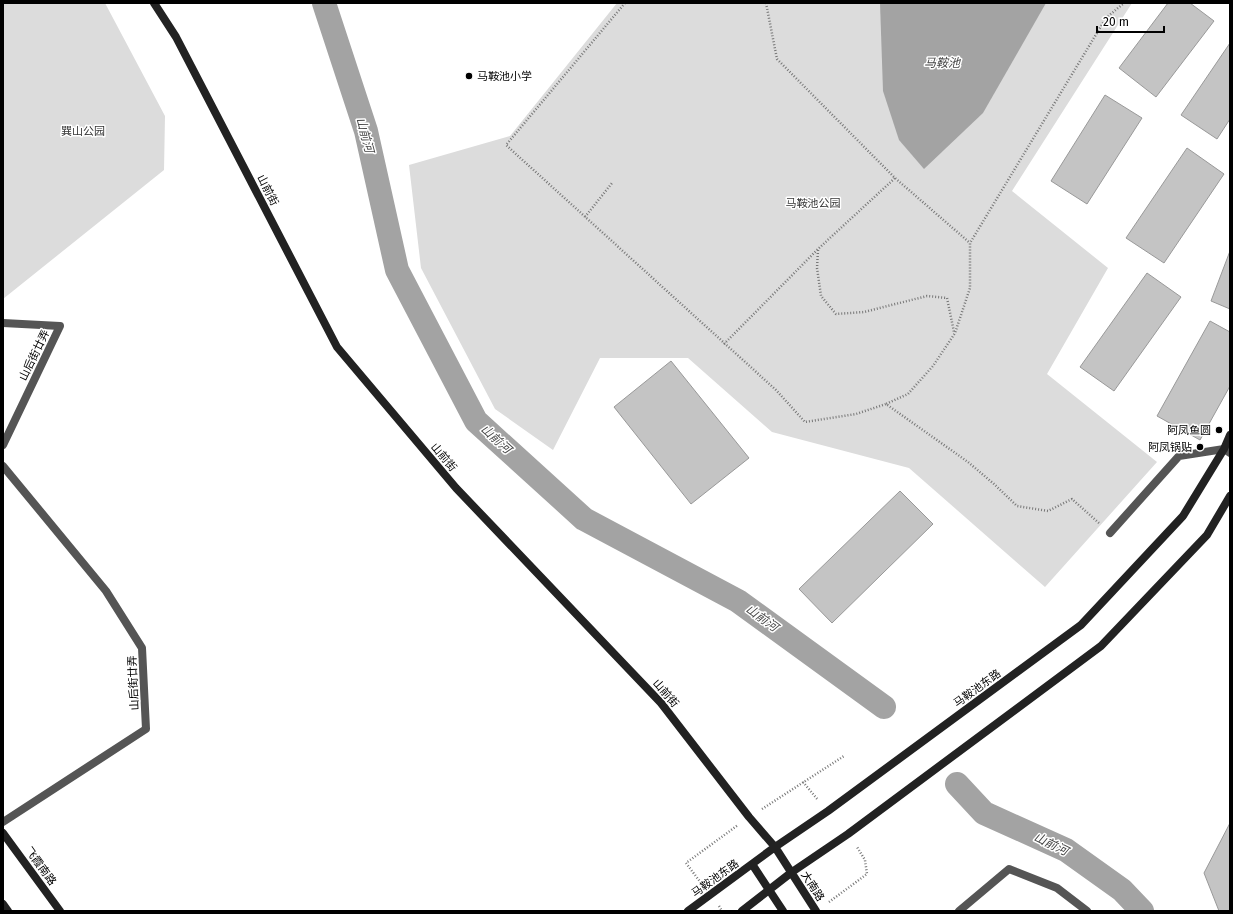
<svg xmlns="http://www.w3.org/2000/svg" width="1233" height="914" viewBox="0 0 1233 914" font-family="'Fira Sans','Noto Sans SC',sans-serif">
<rect width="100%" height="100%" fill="#fff"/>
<!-- green -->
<path fill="#dcdcdc" d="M3,3h102l60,113 -1,54 -161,129z
M617,3h515l-120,188 96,77 -61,106 110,88 -112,125 -136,-119 -137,-36 -84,-74h-88l-47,92 -58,-41 -74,-141 -12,-103 101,-29z"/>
<!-- water -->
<path fill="#a3a3a3" d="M880,3h166l-63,110 -59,56 -25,-29 -16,-49z"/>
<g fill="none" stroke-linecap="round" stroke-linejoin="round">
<!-- canal -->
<path stroke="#a3a3a3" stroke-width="24" d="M324,3l42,128 31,139 79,151 108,98 154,82 146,106
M957,784l27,29 82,37 56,40 20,21"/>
</g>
<!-- building -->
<path fill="#c4c4c4" stroke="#999" d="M1168,3h22l24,18 -58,76 -37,-29z
M1230,43v76l-13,20 -36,-24z
M1105,95l37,23 -55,86 -36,-23z
M1187,148l37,26 -60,89 -38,-25z
M1230,251v58l-19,-8z
M1147,273l34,24 -67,94 -34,-24z
M1210,321l20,11v54l-30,54 -43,-24z
M671,361l78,97 -58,46 -77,-97z
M900,491l33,33 -101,99 -33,-34z
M1230,823v88h-11l-15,-38z"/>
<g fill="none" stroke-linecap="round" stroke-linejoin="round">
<!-- path -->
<path stroke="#777" stroke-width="2.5" stroke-dasharray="1 2" stroke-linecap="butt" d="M625,3l-119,142 270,245 29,32 51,-8 30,-10
M766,3l11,56 118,119 75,65
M585,217l27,-34
M818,250l-1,18 4,28 15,18 28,-2 63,-16 20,2 7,34
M724,344l94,-95 77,-71
M1099,523l-27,-24 -24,12 -31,-5 -23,-22 -26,-22 -82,-58 22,-10 25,-28 22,-33 15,-45v-45l136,-225 18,-15
M803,782l15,18
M762,809l82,-53
M701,883l-15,-20 52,-38
M829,902l38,-28 -2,-14 -8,-13
M719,906l3,5"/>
<!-- lane -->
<path stroke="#555" stroke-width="8" d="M959,911l50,-42 48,19 30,23"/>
<!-- street -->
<path stroke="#555" stroke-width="8" d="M3,323l57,3 -57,119
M3,466l103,125 36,57 4,81 -143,93
M1110,533l69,-77 45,-7 6,4"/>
<!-- secondary -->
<path stroke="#222" stroke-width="8" d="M154,3l22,34 161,310 119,141 205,215 88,114 26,30 41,64
M3,833l57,78
M752,864l31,47
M3,904l5,7
M688,911l87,-64 53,-36 253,-186 102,-109 41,-67 6,-14
M742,911l50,-39 56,-38 253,-188 106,-111 23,-39"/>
</g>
<!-- markers -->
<g fill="#000" stroke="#fff" stroke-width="1.5">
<circle cx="469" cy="76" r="4"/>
<circle cx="1219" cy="430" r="4"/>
<circle cx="1200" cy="447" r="4"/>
</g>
<g text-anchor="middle" stroke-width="3" stroke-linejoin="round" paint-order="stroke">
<!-- poi labels -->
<g font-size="11" fill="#000" stroke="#fff" text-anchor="end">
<text x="477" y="80" text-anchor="start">马鞍池小学</text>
<text x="1211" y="434">阿凤鱼圆</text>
<text x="1192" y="451">阿凤锅贴</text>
</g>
<!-- park labels -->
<g font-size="11" fill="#333" stroke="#fff">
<text x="83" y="135">巽山公园</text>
<text x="813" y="207">马鞍池公园</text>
</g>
<!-- street labels -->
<g font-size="11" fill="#000" stroke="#fff">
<text transform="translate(268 190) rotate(63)" y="4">山前街</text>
<text transform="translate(34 355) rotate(-64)" y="4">山后街廿弄</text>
<text transform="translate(444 457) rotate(50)" y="4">山前街</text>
<text transform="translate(133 683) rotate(-93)" y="4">山后街廿弄</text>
<text transform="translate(977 688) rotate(-36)" y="4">马鞍池东路</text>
<text transform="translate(666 693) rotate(49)" y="4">山前街</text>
<text transform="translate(41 866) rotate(54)" y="4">飞霞南路</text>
<text transform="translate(715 878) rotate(-36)" y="4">马鞍池东路</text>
<text transform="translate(813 886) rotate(58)" y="4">大南路</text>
</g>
<!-- water labels -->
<g font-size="12" font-style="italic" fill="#444" stroke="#fff">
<text x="942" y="67">马鞍池</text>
<text transform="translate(365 135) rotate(75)" y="4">山前河</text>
<text transform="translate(496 439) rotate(42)" y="4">山前河</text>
<text transform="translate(762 618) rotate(36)" y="4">山前河</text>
<text transform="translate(1051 844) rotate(26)" y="4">山前河</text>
</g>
</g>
<!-- border -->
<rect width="1233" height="914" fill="none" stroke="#000000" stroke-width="8"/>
<!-- scale -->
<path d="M1097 26v6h67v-6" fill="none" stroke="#000000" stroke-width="2"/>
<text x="1103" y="26" font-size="12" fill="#000000" stroke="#ffffff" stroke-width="3" paint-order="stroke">20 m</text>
</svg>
